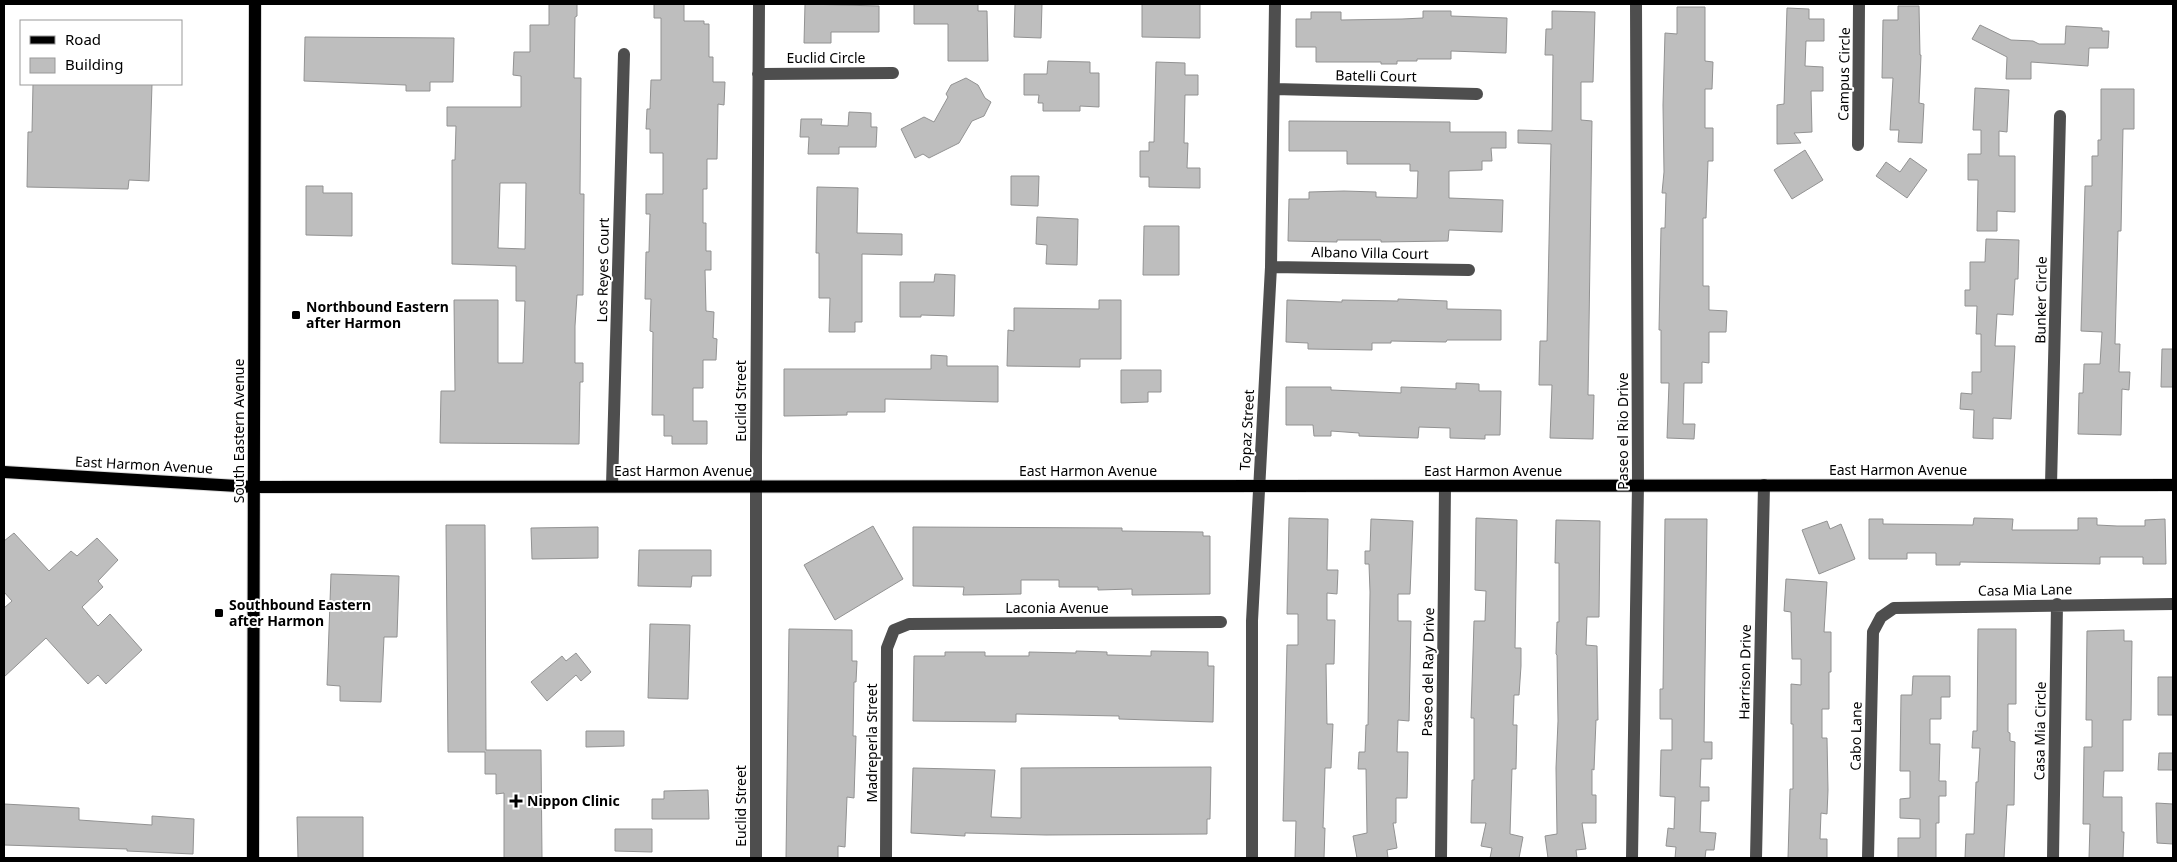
<svg xmlns="http://www.w3.org/2000/svg" width="2177" height="862" viewBox="0 0 2177 862" font-family="'Noto Sans',sans-serif">
<rect width="100%" height="100%" fill="#fff"/>
<!-- building -->
<path fill="#bebebe" stroke="#929292" fill-rule="evenodd" d="M549,4h28v12l-2,1 -1,61h7l-1,116h4l-1,101h-6l-2,31v37h8v19h-3l-1,62 -139,-1 1,-52h14l-1,-91h44v63h25l2,-62h-9v-35l-64,-2v-104h3l1,-34h-9v-19h74v-31l-8,-1 1,-23h16v-27h19zM500,183h26l-1,66 -27,-1z
M654,4h30v17h20v3h5v33h4v25h12l-1,23 -6,-1 -1,55h-10v30h-4v34h3v28h5v19h-6l1,41 8,1 -1,26 4,1 -1,21h-13v28h-10v33h14v23h-35v-8h-8v-21h-12l1,-83 -3,-1 1,-32h-6l1,-47h3l1,-38h-4v-20h17v-41h-13v-24h-4l1,-20h3l1,-29h10v-62h-7z
M805,4l74,2v26h-48v11h-27z
M914,4h64v7h9l1,50h-40v-37h-34z
M1015,4h27l-1,34 -27,-1z
M1142,4h58v34l-58,-1z
M1898,6h21l1,49h1l-2,48 5,1 -2,39 -24,-1 1,-12h-9l3,-52h-11l1,-58h15z
M1677,7h28v54l8,1 -1,27h-7v39h8v33h-5l-2,57h-3v68h6v24l18,1 -1,21h-17v31l-7,-1v21h-18l-1,41h12l-1,15 -27,-1 2,-55h-8v-53h-2l2,-102h4l1,-35h-4l2,-21 -1,-67 2,-72 12,1z
M1787,8l22,1v10h15v22h-18l-1,25 18,1v24h-12l1,41 -18,1 7,10 -24,1v-39l7,-1z
M1423,11h28v5l56,2 -1,35 -55,-2v8h-34v2h-20v3h-16v-2h-65v-15h-20v-28h15v-7h30v8l61,-1 21,-1z
M1552,11l43,1 -2,70h-12v38l11,1 -4,274h6l-1,44 -43,-1 2,-53h-13l1,-44h7l4,-197 -33,-1v-13l34,1 1,-76h-8l1,-26h6z
M1980,25l31,15 22,1 6,3h26l1,-18 36,2v3h7l-1,17h-19l-1,18 -57,-4v17h-25l1,-22 -35,-18z
M305,37l149,1 -1,44h-23v9h-24v-6l-102,-4z
M1048,61l42,1v11h9v34l-19,-1v5h-37v-8h-5l1,-8h-15v-21h23z
M1156,62l29,1v12h13v20h-13l-1,48h4l-1,25h13v20l-51,-1v-10h-9v-26h9v-9h5z
M966,78l12,7 7,13 6,4 -7,14 -12,5 -13,22 -30,15 -6,-4 -8,4 -14,-29 23,-12 10,5 14,-25 -2,-3 5,-9z
M33,84h119l-3,97 -20,-1 -1,9 -101,-2 1,-55h4z
M1975,88l34,2 -2,42 -8,-1v25h16v56l-18,-1v20h-20l1,-51h-10v-26h13v-24h-8z
M2101,89h33v40h-11l-2,102h-3l-3,113h5l-1,28h11l-1,18 -7,-1 -1,46 -43,-1 1,-41h4l1,-29h16l2,-32 -21,-1 4,-145h7v-30h6v-16h3z
M849,112l22,1v14h6l-1,20h-37v7h-31l1,-17h-9l1,-18h21l-1,6 27,1z
M1289,121l161,1v10h56v16h-15l1,13h-10v9l-33,1v27l54,2 -1,32 -53,-2 -1,11 -67,1v-2h-44v2l-49,-1 1,-42h20v-7l35,-1 32,1v5l41,1 1,-27h-8v-7h-63v-13h-58z
M1805,150l18,30 -31,19 -18,-29z
M1910,158l17,12 -20,28 -31,-22 10,-14 14,10z
M1011,176h28l-1,30 -27,-1z
M306,186h17v7h29v43l-46,-1z
M817,187l41,1 -1,45 45,1v21l-40,-1v68h-7v10h-26l1,-34h-11v-45h-3z
M1037,217l41,2 -1,46 -31,-1 1,-19 -11,-1z
M1144,226h35v49h-36z
M1986,239l33,1 -1,39h-3l-2,36 -16,-1 -2,32h20l-4,73 -18,-1v21l-20,-1 1,-28 -14,-1 1,-16 11,1v-22h9v-38h-5l1,-28h-12v-16h5v-28h15z
M935,274l20,1 -1,41 -33,-1v2h-21v-35h34z
M1398,299l49,2v8l54,1v30h-54l-1,2 -55,-1v2h-19v7l-64,-1v-6l-22,-1 1,-42 55,2v-2l56,1z
M1099,300h22v59h-41v8l-73,-1 1,-36 6,1v-23l85,1z
M2162,349h11v38h-12z
M931,355l16,1v10h51v36l-113,-3v13h-38v3l-63,1v-47h147z
M1121,370h40v22h-13v10l-27,1z
M1456,383l23,1v7h22l-1,44h-15v4l-35,-1v-10l-31,-1 -1,11 -59,-2v-3l-28,-2v5h-17l-1,-11h-27v-38h45v3l70,3v-6l55,2z
M1289,518l39,1 -1,51h11l-1,24 -10,-1v27h8l-1,44h-8l1,60h6l-2,44h-6l-2,60h2l-1,30h-29l1,-37h-13l4,-176h11v-31h-11z
M1476,518l41,2 -2,128h6v18l-2,29h-5l-1,30h4l-1,44h-4l-2,65 13,3 -4,21h-29l2,-10 -11,-2 5,-23h-15l1,-43h2v-62h-3l3,-97h11l1,-30 -11,-1z
M1974,518l39,1 -1,11h66v-12h19v7l20,1h28v-6l20,-1 1,45h-23v-7h-43v7l-140,-2v3h-24v-12h-29v6h-38v-40h14v5l90,1z
M1371,519l42,2 -3,73h-12v27h13l-2,100 -11,-1 -1,32h11l-1,46h-11v25h-3l4,25 -10,2 1,8h-31l-4,-22 14,-3 -1,-64h-8l1,-17h6l1,-27h2l2,-133 -1,-28h-4v-13h5z
M1665,519h42l-3,223h8v17h-11l-1,28h9v14h-8l-1,31 16,1 -2,17h-8l-1,8h-30l1,-11 -10,-1 2,-18 6,1 1,-32 -15,-1 1,-46h11v-31h-12v-30h3z
M1556,520l44,1 -1,96h-12l-1,28 11,1 1,74h-2l-2,50 -2,-1v26h4v28h-14l4,26 -10,1 1,8h-29l-3,-22 12,-2 -1,-66 2,-47 -1,-66 -1,-1 1,-32h2v-59h-4z
M1827,521l3,8 11,-5 14,35 -36,15 -17,-44z
M446,525h39l1,225h55l1,108h-38v-65l-8,1v-20h-11v-22h-37z
M873,526l30,53 -68,41 -31,-55z
M598,527v31l-66,1 -1,-31z
M913,527l209,1v3l81,1v4h7v58l-78,1v-6l-34,1v-3h-39v-7h-38v14l-58,1 1,-8 -51,-1z
M14,533l35,38 22,-20 6,5 20,-18 21,22 -20,21 5,6 -21,20 16,19 12,-12 32,36 -36,34 -8,-9 -10,9 -42,-46 -42,39v-69l8,-7 -8,-9v-51z
M639,550h72v26h-19l-1,11 -53,-1z
M331,574l68,2 -2,61h-13l-3,65 -41,-1v-15l-13,-1z
M1786,579l41,3 -3,50h7v40h-2v37h-7v29h5l1,52 -1,24 -6,-1 -1,26h7v19h-39l2,-69h3v-65h-2v-40l10,1v-26h-9l-1,-47 -7,-1z
M650,624l40,1 -2,74 -40,-1z
M789,629l63,1v31h5l-1,21h-2l-1,54h3l-2,62 -7,-1 -2,50 -7,-1v12h-52z
M1978,629h38v75h-8v28l2,1v8l5,1 -1,63h-7l-3,53h-39l1,-24h8l2,-52h2l2,-34h-8l1,-17h4z
M2124,630v11h8l-1,79h-8v51h-19l-1,26h19v35h2l-1,26h-34l1,-34h-7l1,-77h8v-27h-6l1,-89z
M1076,651l31,1v3l44,1v-5l57,1v14h6l-1,56 -94,-3v-3l-103,-2v8l-103,-1 1,-65h31v-4h40v4h44v-4l47,1z
M576,653l15,19 -10,9 -5,-6 -29,26 -16,-19 31,-26 4,5z
M1913,676h37v21h-9v22h-11v25h10l-1,37h7v15h-7v27h-3v35h-38v-20h22v-19l-20,-1v-19l10,-1v-27h-10l1,-76h11z
M2158,677h15v38h-15z
M586,731h38v15l-38,1z
M2159,753h14v17h-15z
M1211,767l-1,52h-3v15l-161,1 -81,-2v3l-54,-3 2,-65 82,2 -4,47 30,1v-50z
M708,790l1,29h-57v-20h12v-8z
M2156,803l17,1v40l-16,-1z
M4,804l75,4v12l73,5v-9l42,3 -1,35 -66,-3v-2l-123,-4z
M297,817h66v41h-65z
M615,829h37v23l-37,-1z"/>
<g fill="none" stroke-linecap="round" stroke-linejoin="round">
<!-- major casing -->
<g stroke="#dbdbdb" stroke-width="14">
<path id="major" d="M4,472l250,15 1919,-2
M253,858l2,-854"/>
</g>
<!-- minor -->
<path stroke="#4e4e4e" stroke-width="12" d="M758,74l135,-1
M1274,89l203,5
M1858,145l1,-141
M1271,267l198,3
M2051,485l9,-369
M612,486l12,-432
M756,858v-402l3,-452
M886,858l1,-210 7,-18 15,-6 312,-2
M1252,858v-237l19,-354 4,-263
M1441,858l4,-372
M1632,858l6,-373 -2,-481
M1756,858l8,-373
M1868,858l5,-226 8,-15 13,-9 279,-4
M2053,858l4,-254"/>
<!-- major -->
<use href="#major" stroke="#000" stroke-width="12"/>
</g>
<!-- markers -->
<g fill="#000" stroke="#fff" stroke-width="2">
<rect x="291" y="310" width="10" height="10" rx="2.5"/>
<rect x="214" y="608" width="10" height="10" rx="2.5"/>
<path d="M513.5 793.5h5v5h5v5h-5v5h-5v-5h-5v-5h5z"/>
</g>
<g text-anchor="middle" stroke-width="4" stroke-linejoin="round" paint-order="stroke">
<!-- street labels -->
<g font-size="14" fill="#000" stroke="#fff">
<text x="826" y="63">Euclid Circle</text>
<text transform="translate(1844 74) rotate(-89)" y="5">Campus Circle</text>
<text transform="translate(1376 76) rotate(1)" y="5">Batelli Court</text>
<text transform="translate(1370 253) rotate(1)" y="5">Albano Villa Court</text>
<text transform="translate(603 270) rotate(-89)" y="5">Los Reyes Court</text>
<text transform="translate(2041 300) rotate(-89)" y="5">Bunker Circle</text>
<text transform="translate(741 401) rotate(-90)" y="5">Euclid Street</text>
<text transform="translate(1247 430) rotate(-87)" y="5">Topaz Street</text>
<text transform="translate(239 431) rotate(-90)" y="5">South Eastern Avenue</text>
<text transform="translate(1623 431) rotate(-90)" y="5">Paseo el Rio Drive</text>
<text transform="translate(144 465) rotate(3)" y="5">East Harmon Avenue</text>
<text x="1898" y="475">East Harmon Avenue</text>
<text x="683" y="476">East Harmon Avenue</text>
<text x="1088" y="476">East Harmon Avenue</text>
<text x="1493" y="476">East Harmon Avenue</text>
<text transform="translate(2025 590) rotate(-1)" y="5">Casa Mia Lane</text>
<text x="1057" y="613">Laconia Avenue</text>
<text transform="translate(1428 672) rotate(-89)" y="5">Paseo del Ray Drive</text>
<text transform="translate(1745 672) rotate(-89)" y="5">Harrison Drive</text>
<text transform="translate(2040 731) rotate(-89)" y="5">Casa Mia Circle</text>
<text transform="translate(1856 736) rotate(-89)" y="5">Cabo Lane</text>
<text transform="translate(872 743) rotate(-90)" y="5">Madreperla Street</text>
<text transform="translate(741 806) rotate(-90)" y="5">Euclid Street</text>
</g>
<!-- poi labels -->
<g font-size="14" font-weight="bold" fill="#000" stroke="#fff" text-anchor="start">
<text x="306" y="312">Northbound Eastern<tspan x="306" dy="16">after Harmon</tspan></text>
<text x="229" y="610">Southbound Eastern<tspan x="229" dy="16">after Harmon</tspan></text>
<text x="527" y="806">Nippon Clinic</text>
</g>
</g>
<!-- border -->
<rect width="2177" height="862" fill="none" stroke="#000000" stroke-width="10"/>
<!-- legend -->
<rect x="20" y="20" width="162" height="65" fill="#ffffff" stroke="#999999"/>
<rect x="30" y="36" width="25" height="8" fill="#000000" stroke="#999999"/>
<text x="65" y="45" font-size="15" fill="#000000">Road</text>
<rect x="30" y="58" width="25" height="15" fill="#bebebe" stroke="#999999"/>
<text x="65" y="70" font-size="15" fill="#000000">Building</text>
</svg>
